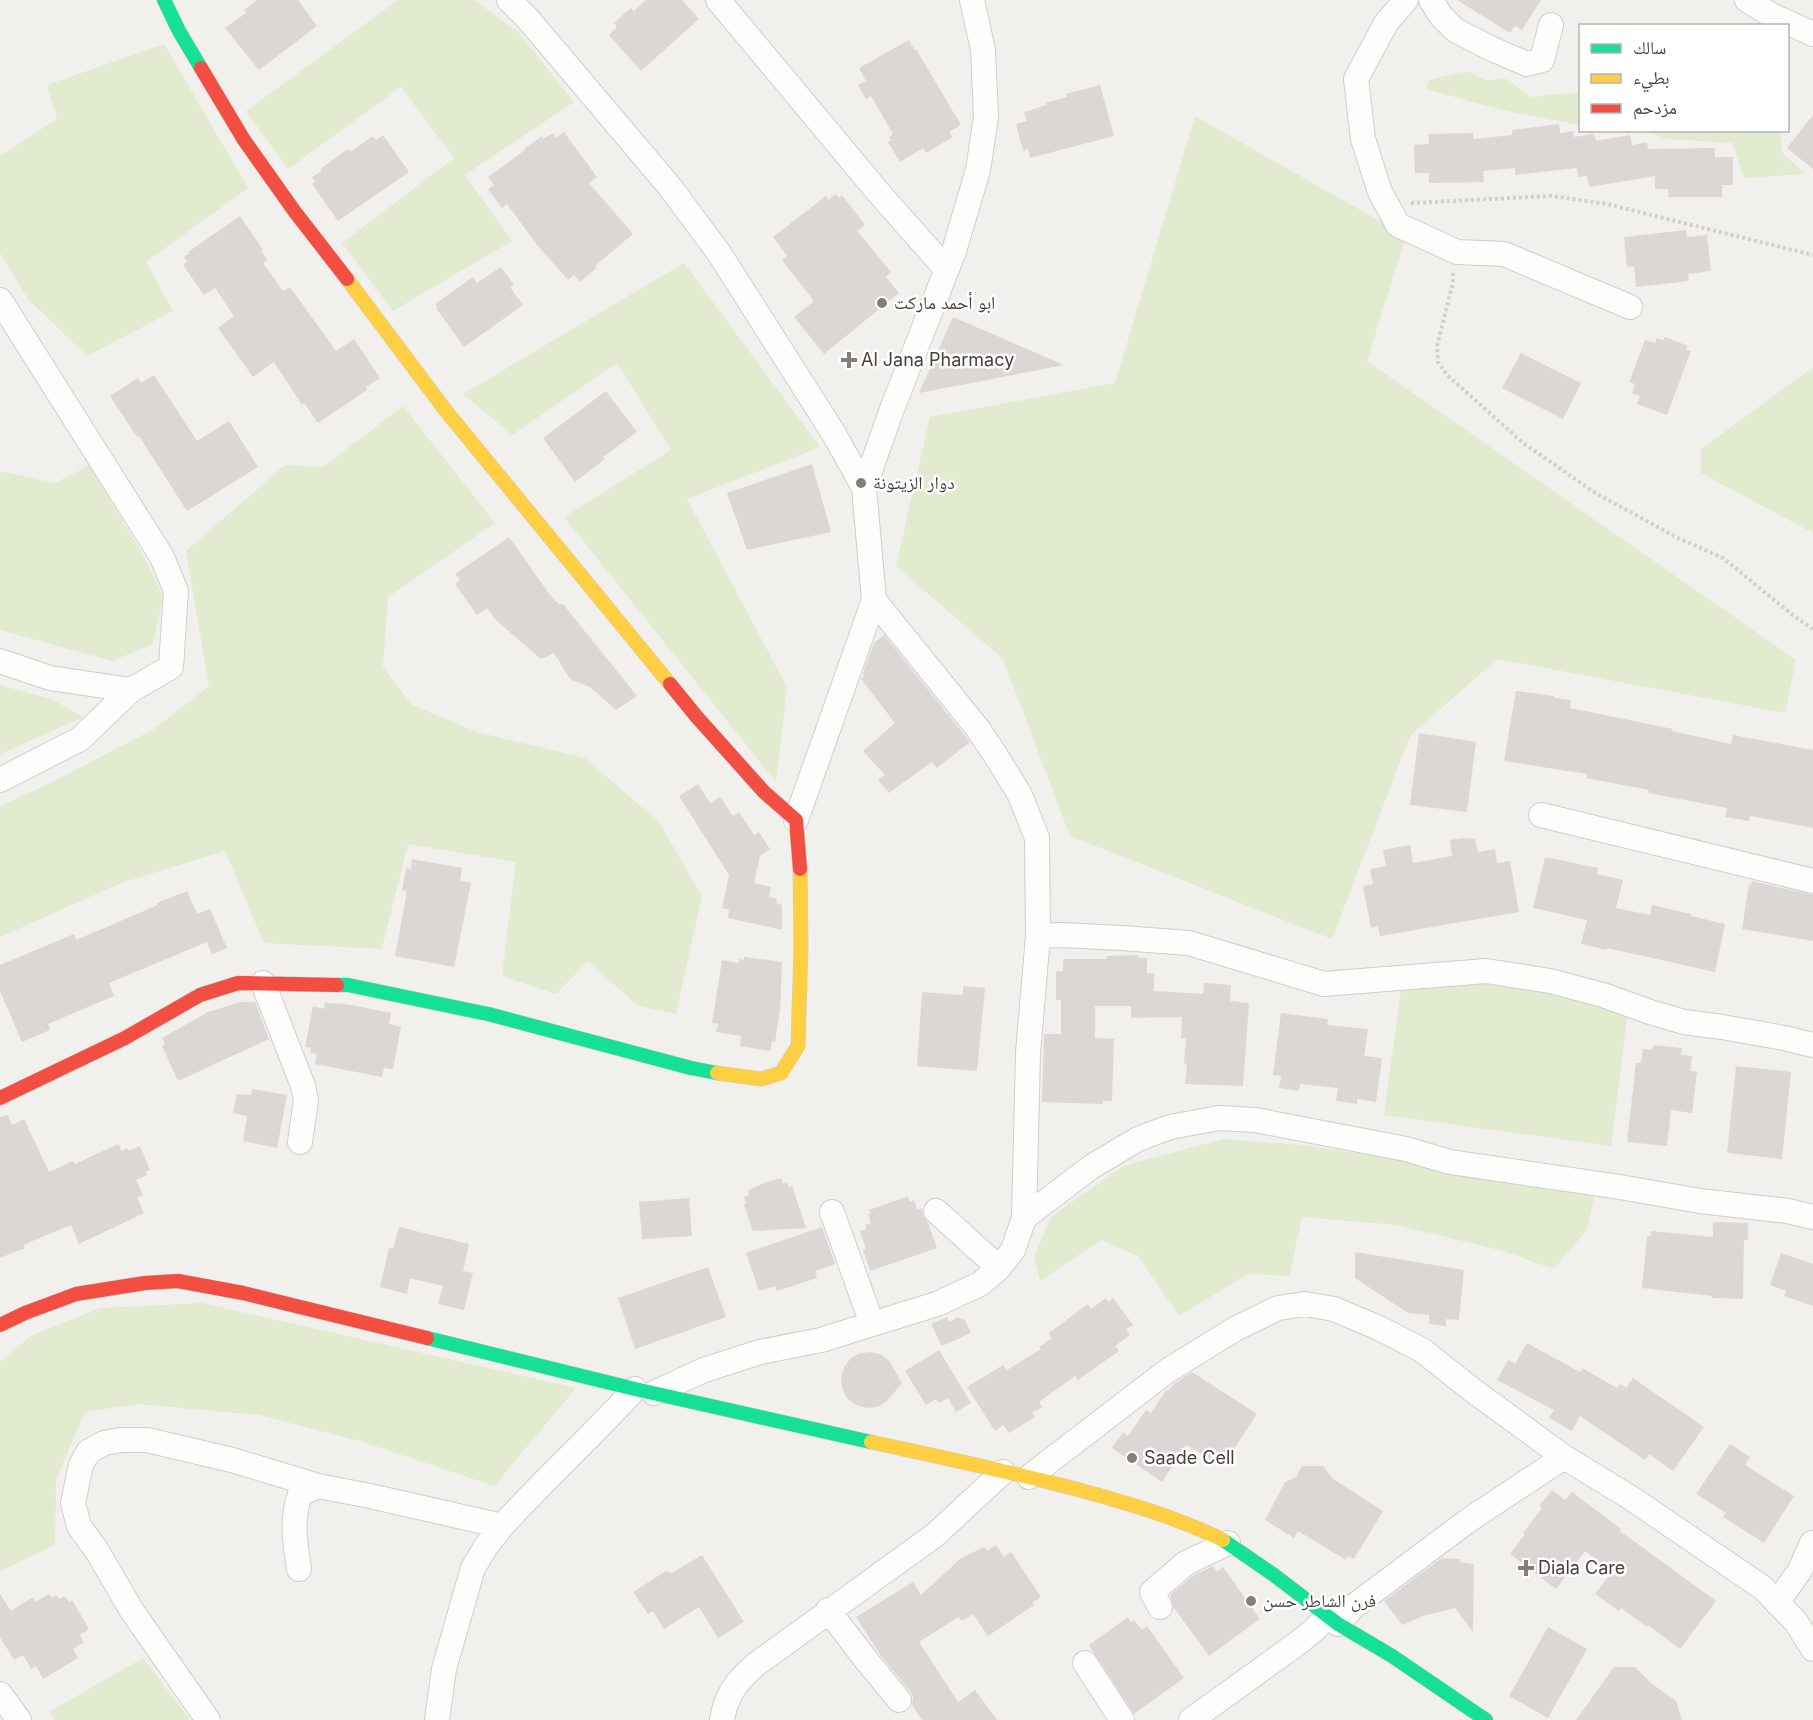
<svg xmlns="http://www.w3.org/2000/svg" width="1813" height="1720" viewBox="0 0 1813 1720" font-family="Inter,'Noto Naskh Arabic',sans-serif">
<rect width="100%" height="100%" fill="#f2f0ed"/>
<!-- green -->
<path fill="#e2eacf" d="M398,0h76l44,32 56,70 -109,73 47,66 -119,70 -51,-68 112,-85 -53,-71 -113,82 -42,-58z
M164,44l84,144 -102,74 27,49 -86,45 -59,-57 -28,-46v-97l57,-37 -10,-34z
M1467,71l18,9 22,-1 24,18 49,-5v33l-78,-15 -76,-21 3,-9z
M1195,116l211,120 -39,125 429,299 -11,53 -288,-54 -87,77 -78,203 -262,-103 -67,-177 -107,-93 34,-149 185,-34z
M1647,131h133l2,21 23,22 -61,4 -12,-35 -65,-4z
M684,263l136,184 -133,52 100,188 -11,95 -212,-265 107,-67 -54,-87 -105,72 -49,-41z
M1813,367v166l-112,-60v-24z
M403,406l92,117 -107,74 -5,70 29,38 65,27 108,26 74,64 43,74 -26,118 -38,-8 -50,-45 -32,33 -54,-18 14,-114 -108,-18 -26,105 -118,-6 -39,-92 -104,32 -121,54v-131l52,-24 102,-53 55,-43 -23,-135 99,-86 38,2z
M89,465l57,95 17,37 -10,47 -41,17 -112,-31v-159l55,12z
M0,685l51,14 33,18 -84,37z
M1460,982l99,7 69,20 -17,137 -227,-31 17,-125z
M1223,1139l79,6 294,44 -10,42 -32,38 -51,-18 -106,-26 -95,-8 -13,59 -41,-2 -69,42 -41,-60 -37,-16 -61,41 -6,-24 17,-40 72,-51z
M202,1303l374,85 -82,98 -131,-44 -104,-27 -122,-11 -52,8 -29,68 -1,65 -55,26v-209l32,-27 69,-27z
M143,1658l47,62h-135l-6,-8z"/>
<!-- building -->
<path fill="#dad7d4" d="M257,0h41l19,26 -58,44 -34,-42 21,-15 -2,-3z
M646,0h36l17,19 -58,52 -32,-36 8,-8 -3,-4 17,-15 3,3z
M1457,0h84l-19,30 -7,-4 -5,7z
M909,40l6,10 1,-1 45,76 -12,7 4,5 -27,16 -3,-5 -23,14 -12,-20 3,-2 -2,-3 4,-3 -22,-38 -5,3 -8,-14 8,-4 -7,-13z
M1100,85l14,51 -84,22 -2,-9 -5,2 -7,-27 11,-3 -3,-9 23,-7 -1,-2 21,-6 -1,-3z
M1813,115v54l-26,-21z
M1559,124l1,9 13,-2 1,6 20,-3 2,7 34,-6 2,10 15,-3 1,7 67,-1v9h18v28h-11v12h-53l-1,-8h-13v-13l-66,11 -2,-11 -9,1 -1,-9 -62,7v-7l-32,3 1,11 -55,1v-10h-14l-1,-28 15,-1 -1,-10 45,-1v6l39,-4v-5z
M564,132l33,45 -8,6 44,51 -38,32 1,2 -16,14 -6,-7 -6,5 -31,-35 -30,-41 -5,4 -14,-19 6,-4 -6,-8 37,-27 -1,-1 18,-13 1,3 10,-6 3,5z
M383,135l26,37 -71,49 -26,-37 3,-3 -3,-4 10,-6 -2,-2 28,-20 2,3 23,-16 3,4z
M836,194l3,4 3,-3 23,30 -8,6 34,41 -5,5 13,16 -75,61 -30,-37 20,-16 -32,-41 5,-4 -14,-19 53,-41 2,4z
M240,216l23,34 -2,1 7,9 -5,3 20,28 7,-4 46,64 18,-12 26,39 -14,9 1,3 -49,33 -14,-20 -2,2 -28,-43 -21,15 -35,-49 16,-12 -19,-28 -11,7 -21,-30 4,-3 -3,-5 5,-3 -1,-2z
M1686,230l1,7 20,-2 4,36 -23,3 1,7 -53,6 -2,-21 -7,1 -3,-30z
M501,267l13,18 -4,2 13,18 -59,42 -28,-39 1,-2 -2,-2 38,-27 4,6z
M953,317l111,48 -145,28z
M1665,337l23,9 -2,4 5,1 -24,64 -30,-11 3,-8 -8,-3 3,-9 -6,-2 16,-42 10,3 2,-5 6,2z
M1521,353l60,30 -18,36 -61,-31z
M154,375l43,66 32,-20 29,46 -71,44 -48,-75 -2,1 -27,-41 28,-18 3,5z
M606,391l31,41 -34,25 2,2 -30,23 -32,-44z
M812,464l19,68 -84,18 -20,-57z
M509,537l41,58 9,9h4l74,92 -21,14 -26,-23 -20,-8 -16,-26 -13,6 -45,-39 -9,-12 -10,7 -22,-31 5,-4 -5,-6z
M884,635l86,107 -33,26 -5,-6 -43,31 -11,-13 7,-5 -22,-24 32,-28 -34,-44 3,-4 -1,-2 11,-30z
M1516,691l38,5v2l17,2 -1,8 103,21 -1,2 59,13 2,-9 80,15v78l-63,-12 -1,5 -24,-4 2,-9 -79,-15 1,-3 -63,-12 1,-4 -83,-13z
M1419,733l57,9 -9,70 -57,-7z
M698,784l12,19 10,-6 13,19 6,-4 15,23 5,-3 11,17 -10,7 -6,27 17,4 -2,10 8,2 -1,4 6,2v25l-54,-12 1,-8 -7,-2 7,-33 -50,-79z
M1464,838l11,1 3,13 17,-3 2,14 13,-2 9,51 -139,24 -2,-10 -7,2 -8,-42 10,-2 -3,-15 16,-3 -3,-16 27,-5 3,18 39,-7 -2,-16z
M1545,857l53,11 -1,6 26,6 -7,28 34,7 2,-10 39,9v2l34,8 -10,48 -108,-24v2l-26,-6 6,-24 -54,-12z
M412,859l50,9 -2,13 11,2 -17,84 -59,-11 12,-65 -5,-1 4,-22 5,1z
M1752,881l61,14v46l-71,-12 7,-45 2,1z
M187,891l10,23 13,-5 17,39 -15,6 -5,-12 -98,41 5,13 -66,28 2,6 -28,12 -22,-51v-26l74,-31 2,6 82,-35 -1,-2z
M1138,955l1,3h8v15h7v18l49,3 1,-11 27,2 -1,16 19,2 -6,83 -58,-2 2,-20h-3l2,-25 -5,-1 1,-21 -51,1v-12h-36v32l19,1 -2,62h-9v3l-61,-2 2,-68h17v-34h-5v-29h7v-12h44v-3z
M744,957l38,5 -2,48 -5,32 -3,-1 -2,10 -30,-5 1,-10 -25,-4 2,-8 -6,-1 10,-63 17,3v-4l5,1z
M963,986l22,2 -8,83 -60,-5 5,-74 41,3z
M241,1002h14l14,37 -91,42 -16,-35 3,-2 -3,-6 46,-26z
M325,1003l21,1 45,9 -2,11 12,3 -8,42 -9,-1 -2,9 -67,-13 2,-10 -7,-1 1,-5 -6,-1 8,-41 11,3z
M1281,1013l47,6 -1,6 41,4 -4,27 18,2 -6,44 -19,-3v5l-21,-3 2,-13 -38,-4 -1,7 -20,-3 2,-12 -8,-1z
M1653,1045l29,3 -1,7 11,1 -2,15 7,1 -5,41 -21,-3 -4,36 -40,-4 9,-79h5l2,-14 9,1z
M1736,1066l55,6 -9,87 -55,-6z
M252,1089l35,6 -10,53 -34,-7 4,-25 -14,-3 4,-19 14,1z
M8,1115l4,10 12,-6 25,53 24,-11 2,3 43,-20 4,7 5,-3 2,3 11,-5 10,24 -5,2 2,3 -11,5 7,15 -6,3 7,15 -65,31 -8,-19 -48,20 2,3 -25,10v-141z
M781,1178l2,6 4,-1 2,4 3,-1 14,42 -53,3 -9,-26 2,-1 -2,-7 5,-2 -1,-5 16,-7z
M908,1196l2,6 4,-2 3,10 5,-2 1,8 5,7 9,25 -67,23 -7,-21 3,-1 -6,-18 6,-2 -1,-4 6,-2 -3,-9 3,-1 -2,-3z
M689,1198l3,38 -50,3 -3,-37z
M1713,1222l35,1v17h-4l-1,59 -31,-1v-2l-70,-8 5,-52h4v-5l62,6z
M399,1227l70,17 -6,27 10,2 -9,37 -26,-6 5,-18 -33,-8 -3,16 -27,-7 9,-39 4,1z
M822,1227l13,37 -20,7 2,7 -40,13 -2,-5 -16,5 -13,-38z
M1355,1252l109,18 -5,50 -13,-1v7l-17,-2v-9l-21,-2 -53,-35z
M1781,1253l32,11v42l-29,-10 2,-5 -16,-6z
M708,1267l18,50 -91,32 -17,-51z
M1106,1298l2,4 5,-4 20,27 -7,4 4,6 -15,11 4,5 -41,29 -3,-4 -36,26 3,5 -10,6 3,4 -26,16 -6,-8 -8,6 -28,-44 36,-22 4,5 34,-21 -2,-2 13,-9 -3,-5 39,-29 3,5z
M947,1317l2,5 9,-5 7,3 6,13 -29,13 -11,-22z
M1527,1343l53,29 2,-4 35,20 3,-4 6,4 7,-10 71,49 -31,44 -24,-17 -4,6 -65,-44 -8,15 -23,-13 5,-8 -57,-30 11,-20 7,4z
M939,1350l32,53 -15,9 -8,-14 -9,5 -3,-4 -10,6 -21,-34z
M871,1352l11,3 8,7 12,21 -15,18 -10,6 -11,1 -10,-3 -9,-7 -5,-10 -1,-11 3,-10 7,-9 9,-5z
M1192,1372l65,42 -35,53 -35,-22 -25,37 -50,-34 11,-16 5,4 18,-26 5,3 15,-23 1,1 8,-8z
M1730,1444l20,13 -5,8 49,31 -30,47 -41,-26 3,-4 -30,-19z
M1302,1466h21l10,13 50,32 -29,48 -6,-3 -2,4 -48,-29 -4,7 -29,-18 20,-38 11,-5z
M1552,1490l13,10 7,-8 49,37 -1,2 96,70 -36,48 -32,-24 -1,2 -26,-19 -2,3 -24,-17 17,-22 -27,-21 -29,38 -46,-35 15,-20 -2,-1 19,-25 -3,-2z
M996,1545l8,12 7,-5 30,45 -9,6 2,2 -46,31 -15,-22 -11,7 -4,-4 -39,25 39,60 17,-12 22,30h-75l-10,-15 1,-8 -3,-6 -29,-35 -25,-39 57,-35 8,13 40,-37 23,-11 3,4z
M702,1555l42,67 -26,16 -19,-31 -35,22 -11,-18 -5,3 -15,-22 33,-21 6,2z
M1442,1558l18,1v3l14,2 -1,68 -18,-24 -32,8 -21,9 -18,-24z
M1213,1566l4,6 6,-5 37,52 -51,37 -35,-48 -4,-13 24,-20z
M0,1594l11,17 22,-14 2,5 14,-8 3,4 4,-3 3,4 6,-3 4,6 3,-2 17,29 -9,6 4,7 -11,7 5,9 -35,21 -7,-13 -5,3 -8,-14 -9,5 -14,-23z
M1128,1617l3,5 3,-2 8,10 5,-4 37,52 -50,36 -45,-69z
M1548,1627l39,22 -39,69 -39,-22z
M1614,1667h21l16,16 25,18 6,19h-106z"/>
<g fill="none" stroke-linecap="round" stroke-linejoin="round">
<!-- street casing -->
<g stroke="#d0cecb" stroke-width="26">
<path id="street" d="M509,0l19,19 142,168 49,66 115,181 30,54
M718,0l160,192 68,77
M1406,0l-20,23 -30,56 7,60 17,53 18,33 59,27 47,2 126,53
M1431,0l10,16 14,14 37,19 35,15 15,-4 9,-35
M1747,0l24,15 42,19
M0,300l162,257 14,34 -5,76 -40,23 -51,49 -80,41
M0,661l50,17 81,12
M1541,815l272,66
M796,820l78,-220 -10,-112 28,-79 62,-158 24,-81 8,-53 -3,-67 -11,-50
M1038,936l24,-1 60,3 67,5 135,41 162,-13 64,10 53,14 47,17 34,10 38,5 62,11 29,7
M263,983l40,103 3,14 -6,42
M936,1211l63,57
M832,1212l40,112
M1024,1218l67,-51 47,-28 32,-12 49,-9 36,2 151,29 44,13 170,25 80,14 88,10 25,6
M654,1393l50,-23 56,-18 61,-12 51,-16 65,-20 43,-20 19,-16 14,-18 11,-32 4,-165 10,-117 -1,-98 -17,-43 -22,-36 -20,-30 -104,-129
M1029,1477l138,-106 68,-42 43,-21 27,-4 29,5 47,20 41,21 49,39 93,68 67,41 132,90 33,34 17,27
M299,1569c-4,-27 -8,-49 1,-75l18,-8
M1777,1603l23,-33 12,-27
M1160,1607l-8,-15 34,-29 42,-20
M828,1610l39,51 32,39
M1338,1624l16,-18 115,-86 95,-63
M1085,1663l37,57
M0,1694l19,26
M208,1720l-76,-109 -35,-60 -18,-25 -6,-23 8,-38 7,-13 16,-9 17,-3h26l85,20 86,26 52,10 132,30c43,-47 90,-90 133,-137
M437,1720l7,-51 29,-101 14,-23 15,-19
M722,1720c4,-25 14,-38 33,-55l180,-130 68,-63
M1191,1720l107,-77 17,-14 13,-13"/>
</g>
<!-- fast casing -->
<g stroke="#d2cdc6" stroke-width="15">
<path id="fast" d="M164,0l15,31 22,37
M337,985h11l140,29 203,54 26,5
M427,1338l208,51 236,53
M1223,1540l51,35 64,49 54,32 94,64"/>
</g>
<!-- slow casing -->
<g stroke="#d2cdc6" stroke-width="15">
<path id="slow" d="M347,279l99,132 224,273
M717,1073l44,6 20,-6 17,-27 3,-100 -1,-77
M871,1442c69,15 137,29 205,47 51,14 100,28 147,51"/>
</g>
<!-- jam casing -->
<g stroke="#d2cdc6" stroke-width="15">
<path id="jam" d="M201,68l43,72 51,72 52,67
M670,684l26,32 68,76 32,28 4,49
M0,1098l125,-60 75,-43 38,-12 99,2
M0,1325l25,-12 51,-19 69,-11 33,-2 65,12 184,45"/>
</g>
<!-- path -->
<path stroke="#d2d0cb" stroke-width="4" stroke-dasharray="3 3" stroke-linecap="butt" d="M1411,203l140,-7 56,8 206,51
M1453,273v9l-16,64 1,16 8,12 77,69 74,51 81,44 45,20 72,59 18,12"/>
<!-- street -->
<use href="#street" stroke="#fdfdfc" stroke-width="24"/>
<!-- fast -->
<use href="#fast" stroke="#16e098" stroke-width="14"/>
<!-- slow -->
<use href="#slow" stroke="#ffcf43" stroke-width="14"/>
<!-- jam -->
<use href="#jam" stroke="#f24e42" stroke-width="14"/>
</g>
<!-- markers -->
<g fill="#847e78" stroke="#fff" stroke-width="2">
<circle cx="882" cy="303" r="6"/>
<path d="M846 351h6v6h6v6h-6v6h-6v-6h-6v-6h6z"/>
<circle cx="861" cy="483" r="6"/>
<circle cx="1132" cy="1458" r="6"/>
<path d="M1523 1559h6v6h6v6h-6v6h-6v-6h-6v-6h6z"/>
<circle cx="1251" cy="1601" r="6"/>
</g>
<g text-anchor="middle" stroke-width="5" stroke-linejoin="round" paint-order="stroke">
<!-- poi labels -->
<g font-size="18" fill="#484139" stroke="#fff" text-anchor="start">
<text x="894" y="309">ابو أحمد ماركت</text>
<text x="861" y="366">Al Jana Pharmacy</text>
<text x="873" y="489">دوار الزيتونة</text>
<text x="1144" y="1464">Saade Cell</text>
<text x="1538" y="1574">Diala Care</text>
<text x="1263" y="1607">فرن الشاطر حسن</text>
</g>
</g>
<!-- legend -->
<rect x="1579" y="24" width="210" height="108" fill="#ffffff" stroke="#b6b3b0" stroke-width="1.5"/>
<rect x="1591" y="44" width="30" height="9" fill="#16e098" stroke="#b6b3b0" stroke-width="1.5"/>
<text x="1633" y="54" font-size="18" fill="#484139">سالك</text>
<rect x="1591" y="74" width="30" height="9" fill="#ffcf43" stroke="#b6b3b0" stroke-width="1.5"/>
<text x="1633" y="84" font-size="18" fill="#484139">بطيء</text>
<rect x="1591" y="104" width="30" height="9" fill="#f24e42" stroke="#b6b3b0" stroke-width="1.5"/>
<text x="1633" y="114" font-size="18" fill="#484139">مزدحم</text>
</svg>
